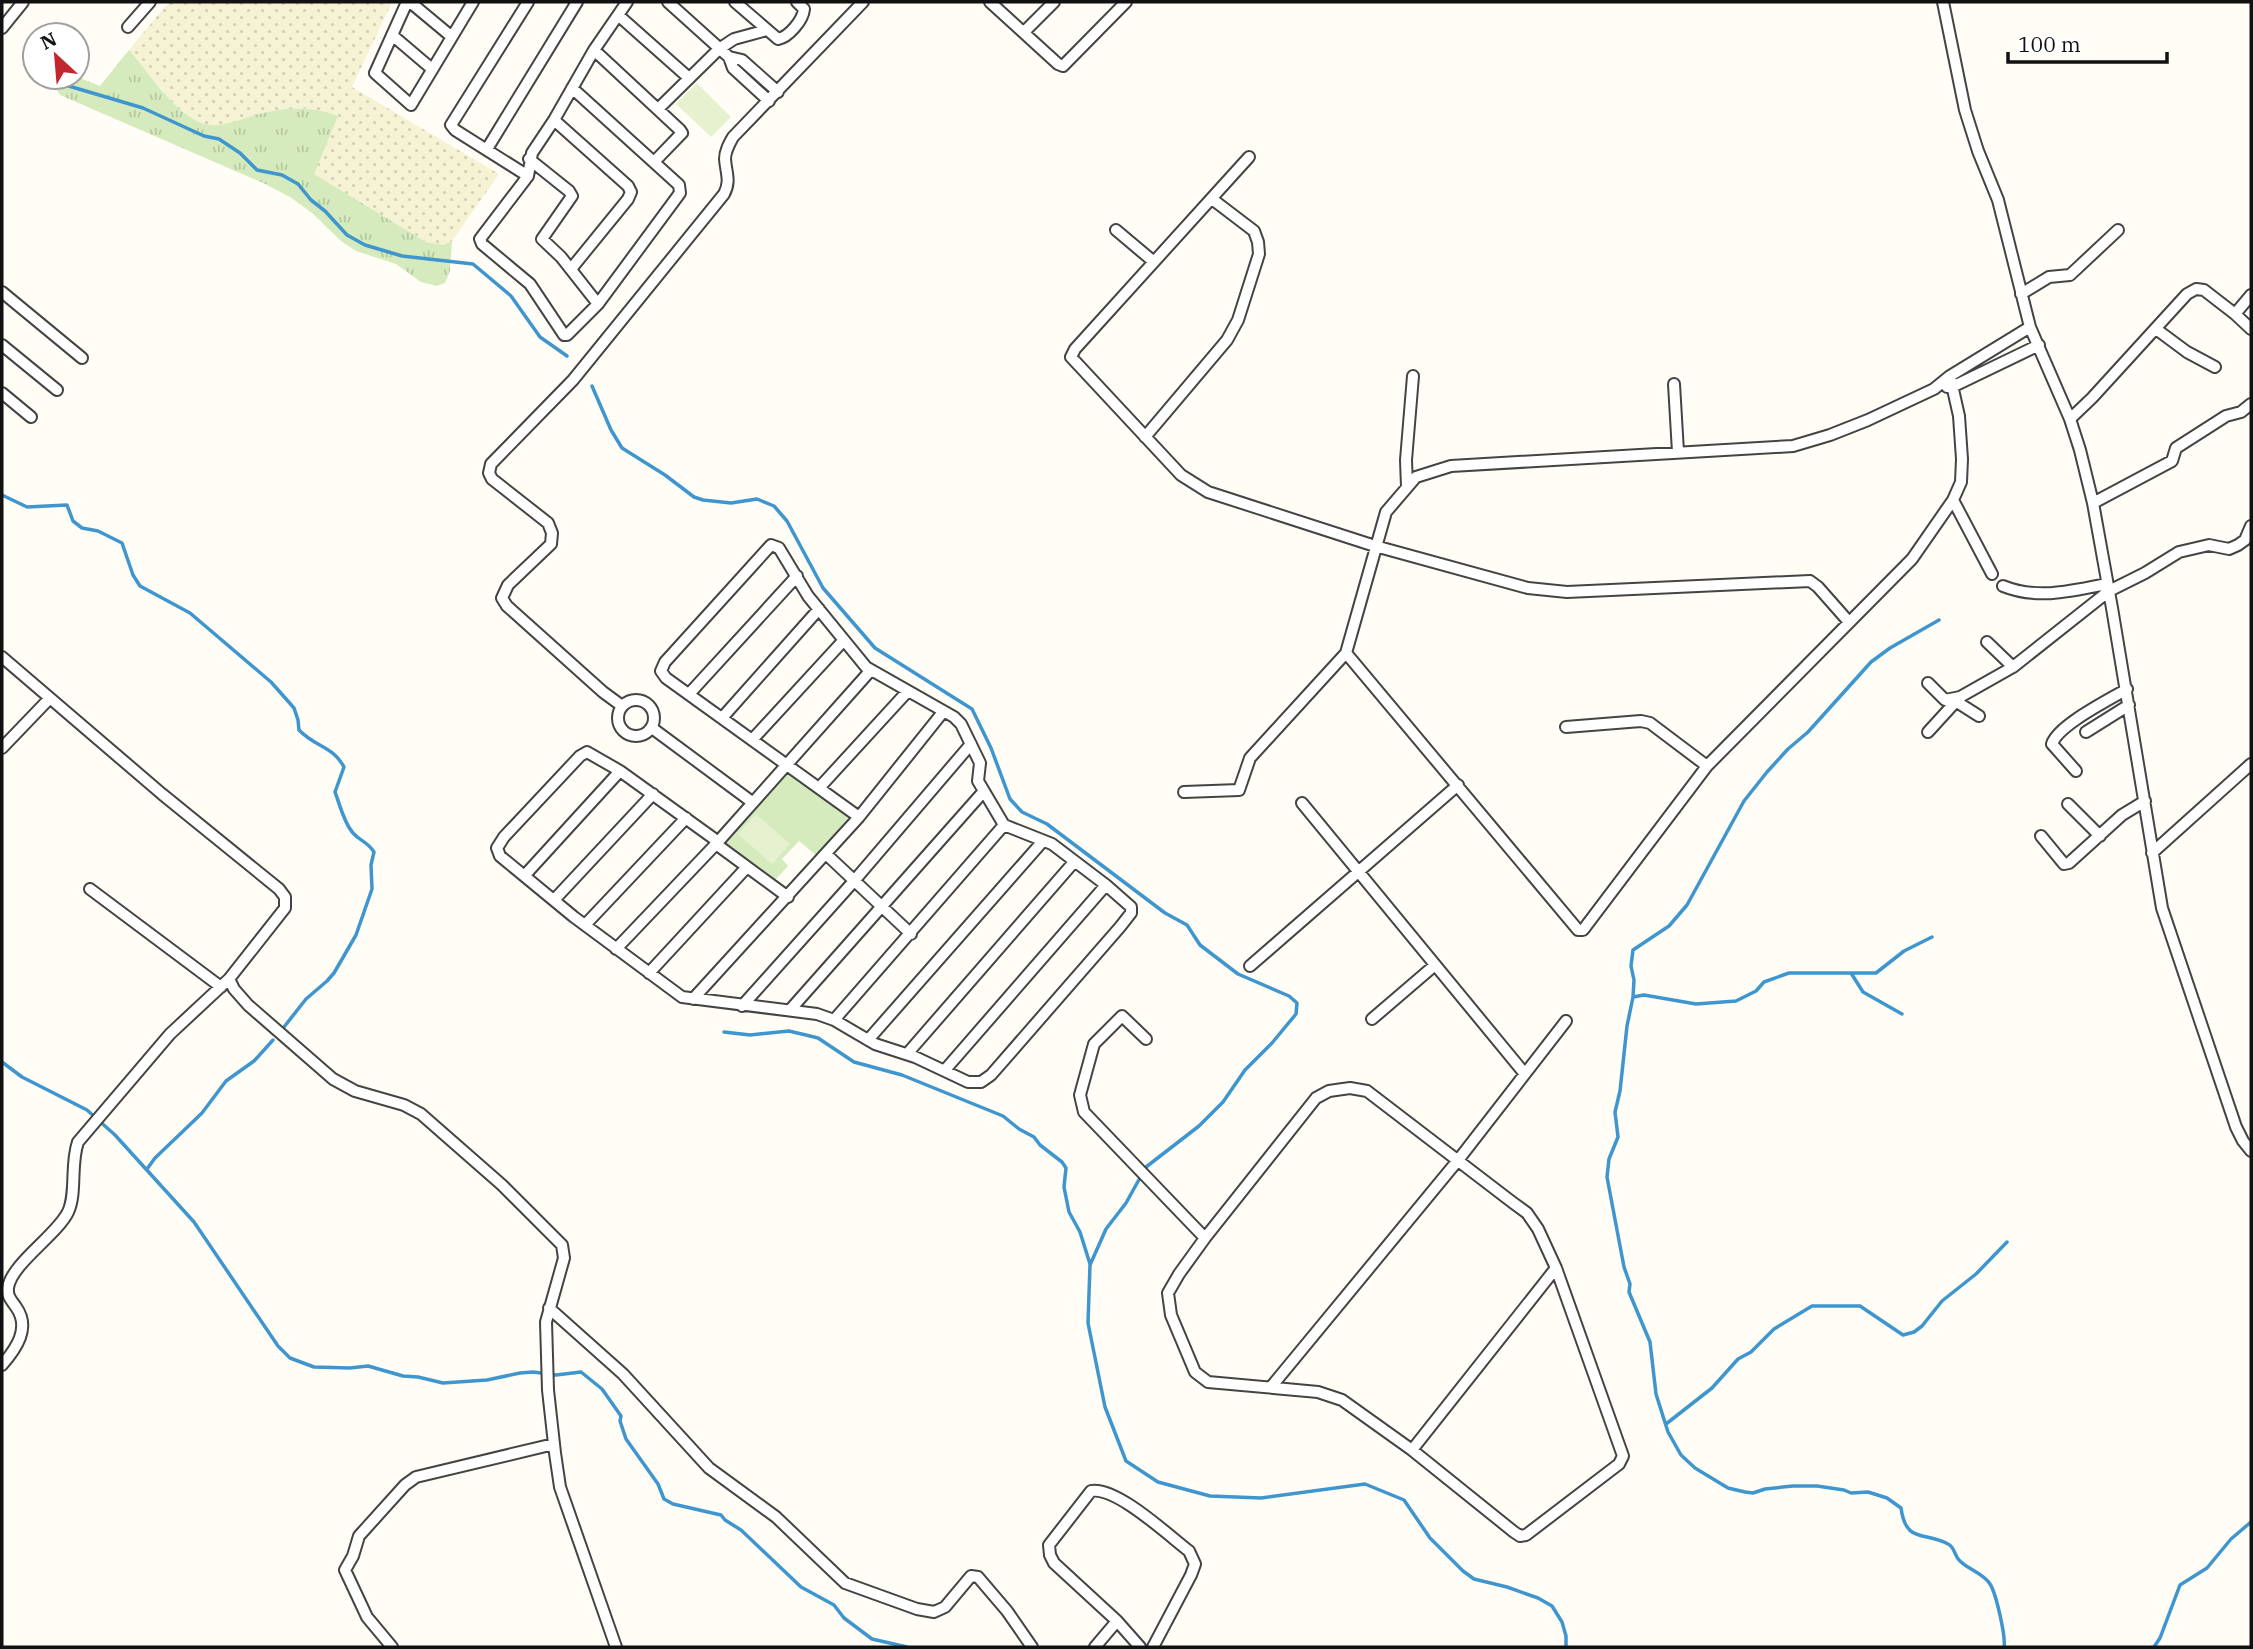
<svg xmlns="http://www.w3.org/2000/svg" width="2253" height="1649" viewBox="0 0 2253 1649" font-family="'IBM Plex Serif',serif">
<defs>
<pattern id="farmland-dots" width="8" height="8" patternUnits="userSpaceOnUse" patternTransform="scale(1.75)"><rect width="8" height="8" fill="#f6f3d4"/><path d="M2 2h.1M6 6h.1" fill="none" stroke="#d2cfb5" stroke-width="1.8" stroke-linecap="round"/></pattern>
<pattern id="grass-tufts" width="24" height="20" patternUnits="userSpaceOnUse" patternTransform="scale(1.75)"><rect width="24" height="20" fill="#d5ebbd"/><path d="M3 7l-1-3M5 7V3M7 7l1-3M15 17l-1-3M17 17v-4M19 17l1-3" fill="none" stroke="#b6c8a1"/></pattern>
</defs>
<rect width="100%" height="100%" fill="#fffdf5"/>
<!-- farmland -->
<path fill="url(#farmland-dots)" d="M169,2h223l-40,85 147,87 -47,67 -9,4 -17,-3 -113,-68 25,-58 -14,-5 -24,-3 -38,5 -40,13h-14l-19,-9 -14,-11 -46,-56z"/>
<!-- grass -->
<path fill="url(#grass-tufts)" d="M129,50c18,20 36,49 58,65 29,21 46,4 76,-2 26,-6 50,-7 75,3l-24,58 112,68 17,3 9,-4 -2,30 -5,12 -8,3 -16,-4 -25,-18 -40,-13 -15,-10 -29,-28 -22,-16 -27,-14 -203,-88 -8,-13 1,-5h24l23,9z"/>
<!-- park -->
<path fill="#d5ebbd" d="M786,770l64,45 -33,41 -18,-15 -17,18 6,7 -13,14 -51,-38z"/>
<!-- pitch -->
<path fill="#e6f2cf" d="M697,83l34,34 -20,20 -35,-33z
M756,814l34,30 -18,20 -34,-30z"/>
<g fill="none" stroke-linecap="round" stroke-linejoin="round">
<!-- stream -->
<path stroke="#3f96cf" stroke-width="3.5" d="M62,84l81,24 61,28 15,3 21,14 17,17 25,5 16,9 13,16 14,11 22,24 18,10 37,11 71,8 38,32 29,41 27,19
M592,386l19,44 11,18 43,27 29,22 9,3 28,3 26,-4 17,7 13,15 36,67 52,60 97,61 19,39 19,51 12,13 25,12 118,89 22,12 13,20 38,29 51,22 8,7 -1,11 -24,29 -27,27 -22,32 -24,24 -53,41 -20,36 -20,26 -16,36 -2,58 17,84 21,54 32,21 52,14 51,2 104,-14 39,16 26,38 33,33 11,8 33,8 31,11 14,8 10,16 4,14v11
M2,495l25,12 40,-2 6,16 9,7 16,3 24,12 11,32 7,11 50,27 81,69 23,26 4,12 1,10c16,17 34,16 45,37l-9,25c5,13 9,31 18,41 8,9 14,8 21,19l-3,13 1,24 -16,46 -22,38 -7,8 -21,18 -22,28
M1939,620l-49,28 -19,14 -63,70 -20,17 -21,23 -23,29 -57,104 -18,21 -36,24 -2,16 3,14 -1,17 -6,29 -7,65 -5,21 3,25 -9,22 -2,18 17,90 6,17 -1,8 21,50 6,52 12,38 13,23 14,13 33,20 17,4 8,1 12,-4 28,-3h24l27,4 7,3 17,-1 19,6 14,10c5,36 23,23 47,36 7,3 6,12 12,17 9,9 23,12 30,23 6,9 16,53 14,63
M1851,973l12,19 39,22
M1633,997l11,-2 52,9 40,-3 20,-10 8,-9 25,-9h87l28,-22 28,-14
M724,1032l26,3 39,-4 21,5 8,2 36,24 48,13 101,41 16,13 15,8 6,8 22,17 4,6 -2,19 5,25 11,20 10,32
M2,1062l20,15 65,33 28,25 79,87 84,124 12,12 24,9 36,1 18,-2 35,10 15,1 25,6 44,-3 33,-7 13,-1 23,3 25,-3 21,17 19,27 -1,5 6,18 32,45 6,15 9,5 48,11 4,5 16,10 60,57 33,18 10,13 28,21 35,8
M147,1169l8,-11 47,-45 24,-32 28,-20 19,-21
M1666,1424l46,-36 26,-29 13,-7 23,-23 38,-23h48l43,29 11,-3 8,-6 20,-25 34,-27 31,-32
M2154,1647l6,-9 20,-53 27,-17 24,-29 20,-17"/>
<!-- minor casing -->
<g stroke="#444" stroke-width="14">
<path id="minor" d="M407,2l-32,71 36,32 62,-103
M410,2l42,35
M668,2l61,55 4,11 36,33
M735,2l43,37c11,-2 25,-19 26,-30l-7,-7
M990,2l68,62 5,2 63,-64
M1943,2l22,108 13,41 20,49 32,127 40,92 10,31 13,53 19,105 50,300 74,219 7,14 8,10
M618,15l71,63
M128,27l22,-25
M2,28l21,-26
M1024,32l30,-30
M392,35l40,34
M594,50l86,80 2,3 -3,3 -25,26
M729,57l13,3 36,32
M572,88l107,97 1,8 -82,111 -31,31h-3l-34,-51 -48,-40 -2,-5 48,-63 4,-23 22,-33 40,-70 33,-48
M658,109l61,-60 15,-10 33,-9
M554,120l74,66 3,6 -3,7 -57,70
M487,149l90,-147
M1249,157l-174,192 -4,8 110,118 27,17 167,54 153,42 39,4 243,-11 8,6 30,34
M529,159l40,32 3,5 -30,43 19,18 37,47
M528,176l-73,-46 -4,-5 77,-123
M1116,230l38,32
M2,292l80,66
M2021,294l28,-17 21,-2 48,-45
M2235,314l16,15
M2156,329l31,23 28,15
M2,345l55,45
M1674,384l4,68
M1947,387l7,-1 85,-41
M2,393l29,24
M2070,419l22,-21 95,-104 9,-5 8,1 31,24 16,-19
M1145,437l82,-97 11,-20 21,-66 -1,-12 -4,-11 -42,-32
M1407,487l-1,-27 7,-84
M1953,500l39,74
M2093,503l79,-42 4,-13 50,-32 15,-4 10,-8
M2003,586c34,14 69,5 104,-2
M1987,642l26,25
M1346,653l232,277h5l124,-164 205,-207 41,-59 8,-18 1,-23 -3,-43 -9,-40
M2,657l160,137 117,95 6,8v11l-56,71 5,10 14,16 85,74 22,12 49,14 17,9 81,71 60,60 2,13 -18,64 2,68 7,63 5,34 56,160
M1928,683l17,17 15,-3
M689,694l108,-118
M618 718a18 18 0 1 1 36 0a18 18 0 1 1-36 0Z
M1957,702l22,14
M622,706l-19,-14 -96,-86 -5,-8 6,-13 43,-41 1,-11 -4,-10 -56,-44 -3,-6 2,-9 82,-84 151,-186c7,-13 2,-21 1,-35 0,-8 4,-15 8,-22l130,-135
M722,718l97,-109
M1566,727l75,-6 9,2 57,43
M652,728l100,74
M1928,732l32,-35 53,-30 96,-76 36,-18 34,-21 30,-7 20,4 9,-4 7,-5 6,-14
M2086,732l43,-27
M752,740l92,-100
M2,748l48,-50
M2076,771l-24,-27c6,-19 57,-44 75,-55
M819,788l88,-96
M1184,792l55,-2 11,-32 96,-105 40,-141 30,-35 35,-11 342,-20 37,-11 38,-15 66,-31 16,-13 80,-49
M1302,803l223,271
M2068,804l32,32
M2041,836l23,28 5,-1 53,-48 23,-14
M2152,853l99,-89
M826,854l85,80
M525,875l95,-104
M90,889l131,98
M788,897l-68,-50 -7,-9 -93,-67 -33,-19 -7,4 -76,81 -7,11 3,8 74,61 108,80 135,17 17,6 41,24 40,13 53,25h13l10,-7 129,-148 11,-14v-6l-25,-22 -54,-41 -48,-19 -26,-44 2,-18 -19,-39 -7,-7 -88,-50 -58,-71 -29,-48 -8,-3 -106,117 -4,9 5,7 193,139
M554,900l99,-106
M585,925l101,-107
M616,949l101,-106 154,-173
M1250,966l208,-181
M649,973l98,-106
M693,999l166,-182 84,-105
M742,1006l112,-125 117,-137
M790,1010l194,-219
M1372,1019l63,-54
M834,1020l170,-195
M1146,1039l-24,-23 -28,28 -14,51 4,17 121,126
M868,1040l175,-199
M907,1054l167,-192
M945,1070l161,-185
M1350,1088l17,3 145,111 15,11 11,16 18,39 67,188 -4,8 -93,71 -6,1 -6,-4 -102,-82 -70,-50 -24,-8 -110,-10 -13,-10 -24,-57 -3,-22 11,-19 26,-36 111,-140 13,-7z
M549,1308l74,66 86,94 67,49 69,66 72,26 17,3 11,-5 26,-31 7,1 29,34 25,36
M2,1365c14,-16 29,-37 14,-58 -4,-6 -9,-10 -8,-19 3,-24 49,-53 60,-76 9,-19 2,-48 10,-70l92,-108 59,-55
M1271,1387l188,-228 107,-138
M1412,1450l144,-182
M1117,1621l-63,-58 -4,-8 -1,-10 42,-54c25,-5 77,44 98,60l6,13 -4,11 -38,72
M392,1647l-25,-30 -22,-47 8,-14 6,-20 46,-51 11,-8 138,-33
M1095,1647l22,-26 23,26"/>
</g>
<!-- minor -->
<use href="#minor" stroke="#fff" stroke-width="10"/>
</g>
<!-- border -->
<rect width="2253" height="1649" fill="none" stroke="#111111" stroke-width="7"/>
<!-- north arrow -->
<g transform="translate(56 56) rotate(334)"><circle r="33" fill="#ffffff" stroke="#a0a0a0" stroke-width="2"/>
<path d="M0-5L12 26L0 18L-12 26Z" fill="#c4262e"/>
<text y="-10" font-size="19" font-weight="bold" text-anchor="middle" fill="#111111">N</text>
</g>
<!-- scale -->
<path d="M2008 52v10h159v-10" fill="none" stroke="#111111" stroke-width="3.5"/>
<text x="2018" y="52" font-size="21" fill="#111111" stroke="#ffffff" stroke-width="5" paint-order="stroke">100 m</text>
</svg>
